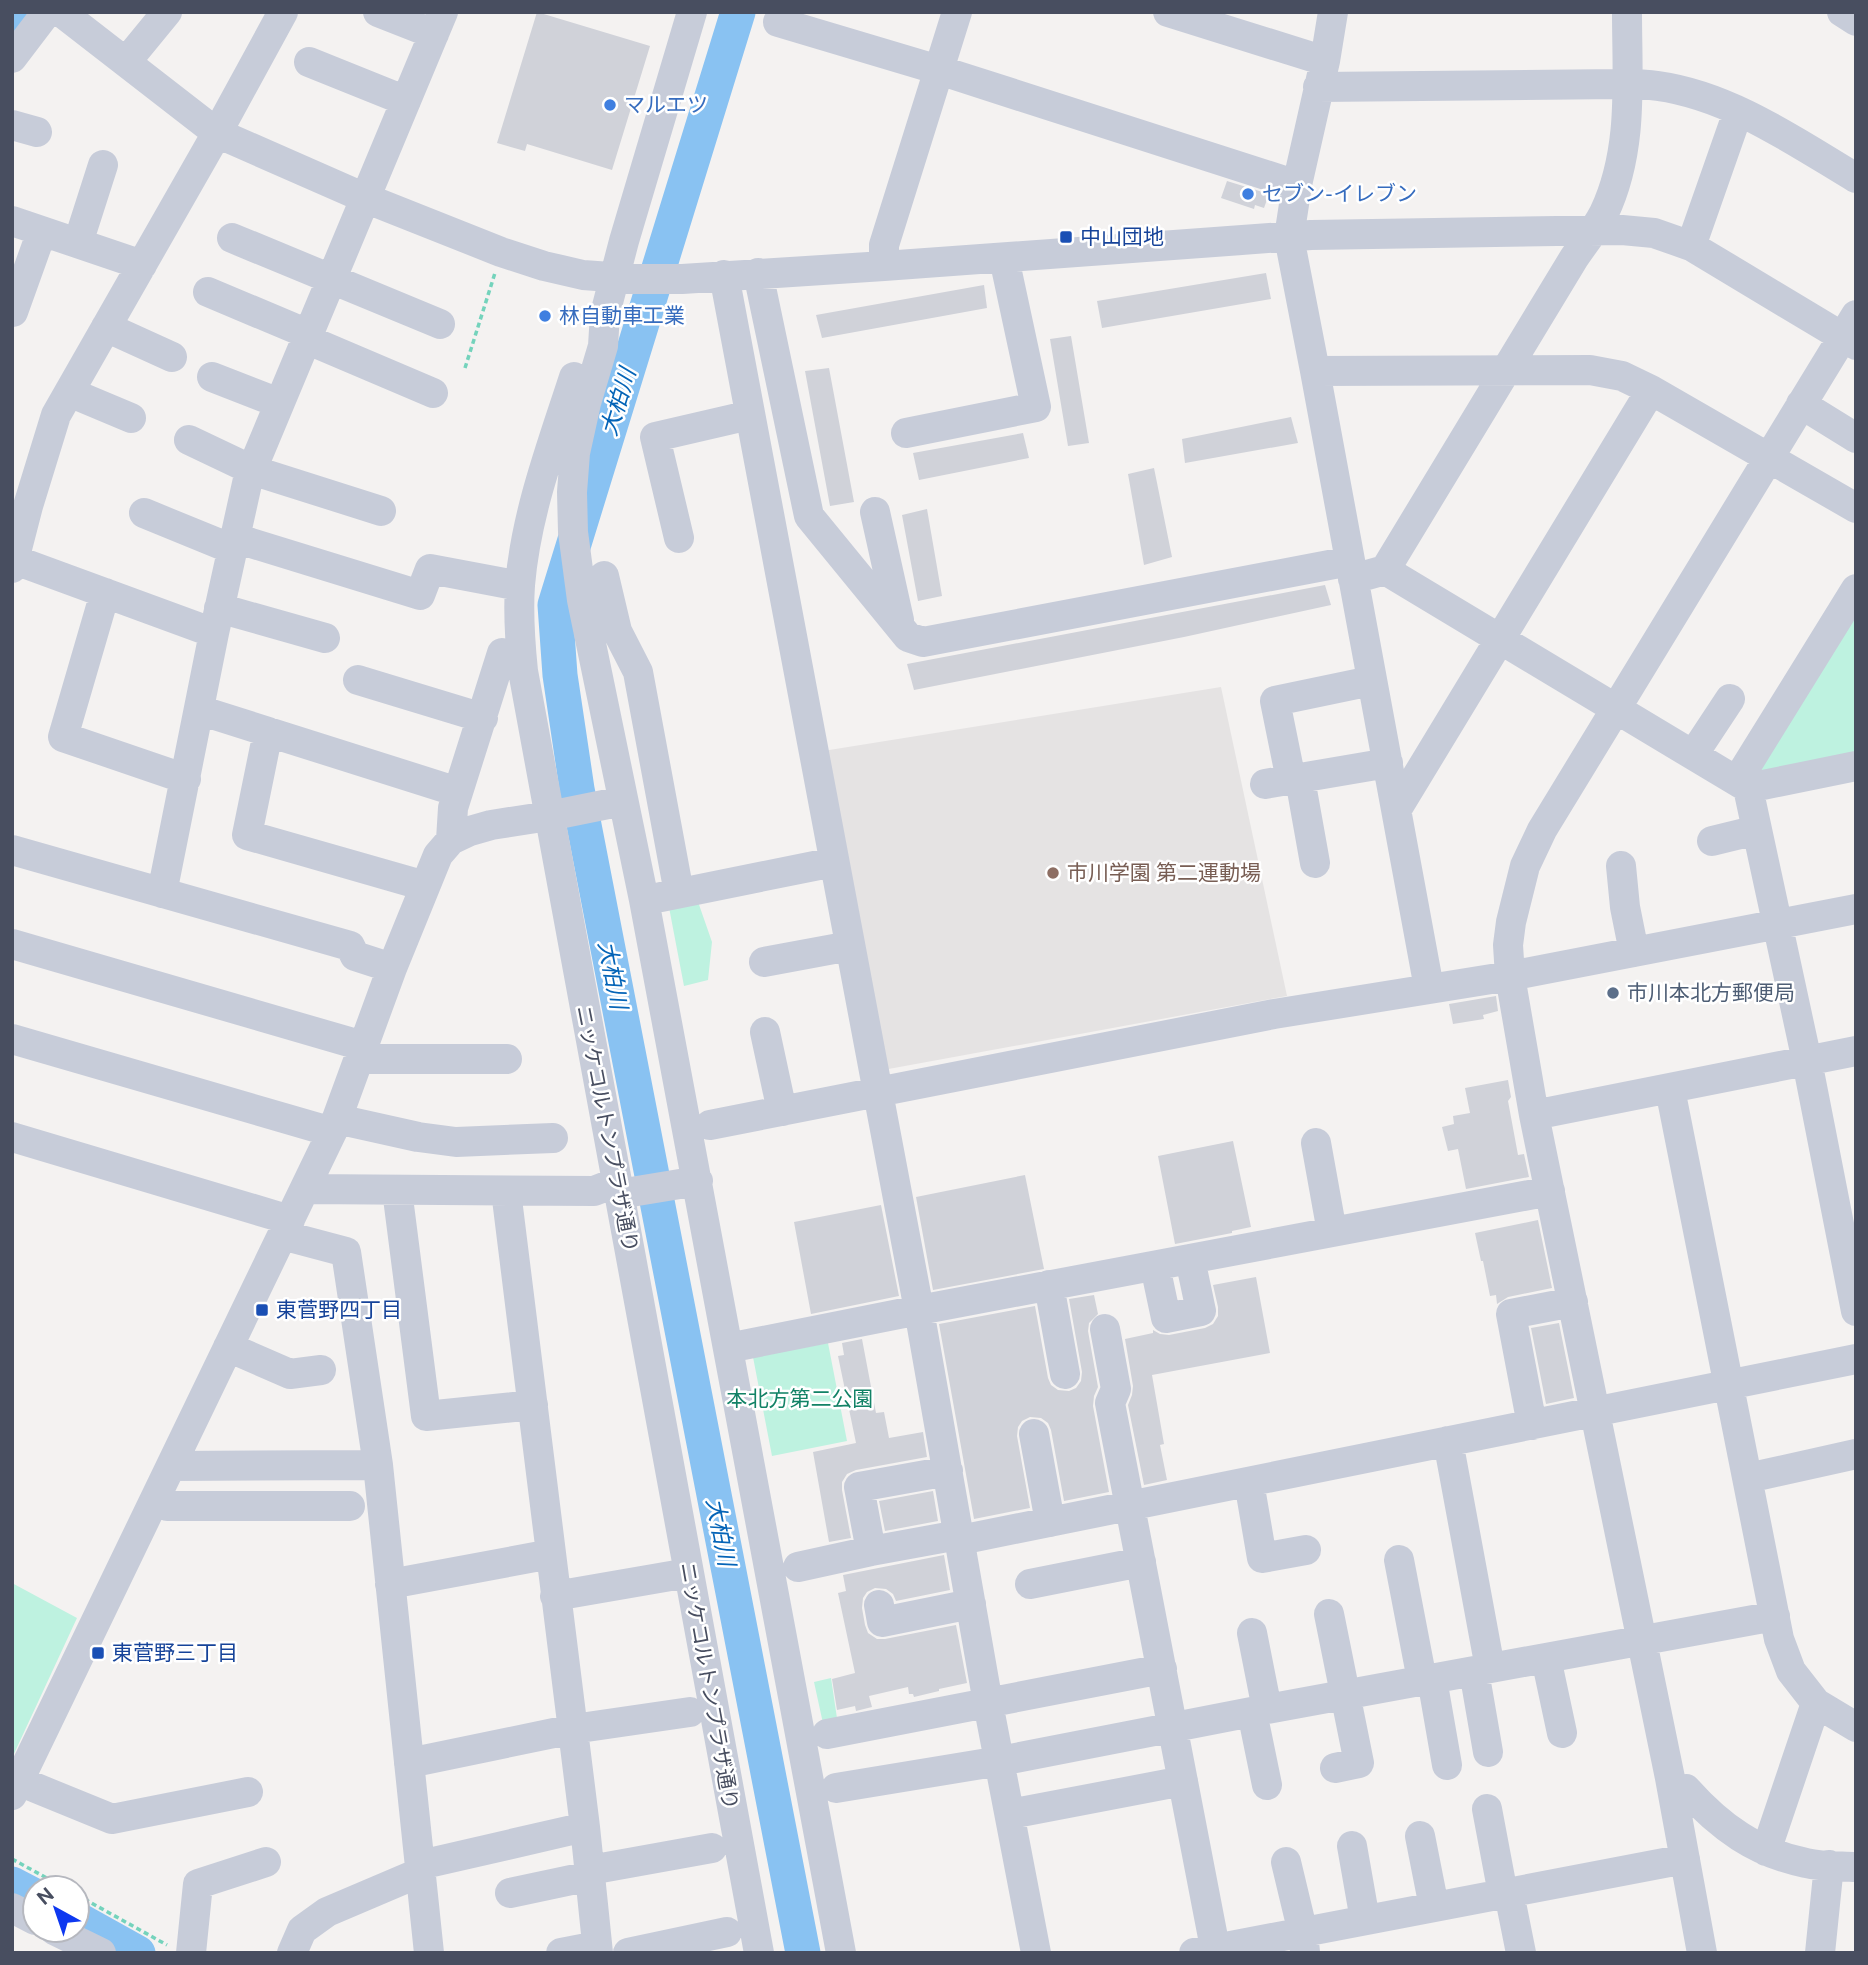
<svg xmlns="http://www.w3.org/2000/svg" width="1868" height="1965" viewBox="0 0 1868 1965" font-family="'Public Sans','Noto Sans JP',sans-serif">
<rect width="100%" height="100%" fill="#f4f2f1"/>
<!-- education -->
<path fill="#e5e3e3" d="M1221,687l66,309 -404,74 -60,-319z"/>
<!-- green -->
<path fill="#bef2e0" d="M1856,603v154l-104,21z
M696,896l16,46 -4,38 -24,6 -16,-84z
M828,1343l19,98 -75,15 -19,-99z
M12,1583l65,35 -65,140z
M831,1678l7,47 -14,3 -10,-46z"/>
<g fill="none" stroke-linecap="round" stroke-linejoin="round">
<!-- river -->
<path stroke="#89c2f2" stroke-width="35" d="M738,12l-183,593 5,70 17,114 226,1164
M12,27l12,-15
M12,1884l23,12
M77,1919l61,34"/>
</g>
<!-- building -->
<path fill="#d0d2d9" d="M537,12l113,34 -38,124 -85,-26 -2,7 -28,-8z
M1227,181l42,13 -5,14 -9,-3 -1,4 -33,-11z
M1266,273l5,26 -169,29 -5,-27z
M984,285l3,23 -165,30 -6,-23z
M1071,336l18,107 -21,3 -18,-107z
M829,368l25,134 -24,4 -25,-135z
M1291,417l7,26 -113,20 -3,-24z
M1023,433l6,25 -110,22 -6,-27z
M1154,468l18,89 -28,8 -16,-91z
M927,509l15,87 -24,5 -16,-86z
M1325,585l6,20 -147,32 -270,53 -7,-26z
M1496,996l2,15 -15,4 1,4 -31,5 -4,-20z
M1508,1080l3,17 -3,4 10,54 6,-1 5,23 -63,12 -8,-40 -10,2 -6,-24 12,-3 -1,-8 17,-3 -5,-25z
M1233,1141l18,86 -19,4v2l-57,11 -17,-88z
M1025,1175l19,94 -111,21 -17,-93z
M881,1205l18,91 -88,18 -17,-92z
M1538,1220l14,68 -44,9 -11,7 -1,-9 -6,1 -7,-35h-2l-6,-28z
M1256,1277l14,76 -118,22 12,69 -4,1 7,35 -23,5 -16,-80 4,-10 1,-9 -8,-47 28,-6v-3l7,4 9,1 36,-7 8,-4 5,-8v-9l-5,-22z
M1094,1295l4,19 -9,9 -1,8 10,56 -4,9 -1,10 16,86 -45,9 -13,-71 -3,-7 -7,-5 -11,-1 -8,4 -4,6 -1,9 13,72 -56,11 -35,-195 96,-18 13,72 3,7 7,5 11,1 7,-3 5,-7 1,-9 -13,-73z
M1559,1323l15,75 -28,6 -15,-76z
M862,1339l14,74 8,-1 5,26 34,-6 4,25 -71,13 -9,4 -5,8v8l9,48 -22,4 -16,-90 43,-9 -18,-87 6,-1 -2,-12z
M933,1491l5,30 -53,10 -6,-30z
M944,1555l6,35 -54,11 -3,-7 -7,-5 -11,-1 -8,4 -4,6 -1,10 3,17 3,8 9,6h8l71,-14 11,58 -28,6v2l-25,6 -1,-3h-4l-1,-7 -39,9 3,11 -16,4 -1,-5 -18,4 -5,-31 23,-6 -17,-80 8,-2 -3,-16z"/>
<g fill="none" stroke-linecap="round" stroke-linejoin="round">
<!-- path -->
<path stroke="#74d3bc" stroke-width="3.5" stroke-dasharray="5 3.5" stroke-linecap="butt" d="M465,368l30,-95
M12,1859l53,29
M77,1895l90,50"/>
<!-- minor -->
<path stroke="#c7ccd9" stroke-width="30" d="M61,12l156,121 148,65 136,54 43,14 39,9 55,4h44l202,-13 427,-31 311,-5 32,3 37,13 165,99
M378,12l56,22
M692,12l-68,229 -19,73 -2,32 -17,57 -11,50 -3,39 1,40 9,68 62,300 197,1053
M1168,12l157,49
M1333,12l-8,49 -28,124 -8,52 26,134 114,617
M1842,12l14,9
M778,22l161,48 358,115
M12,58l35,-46
M126,62l41,-50
M309,62l97,39
M1318,87l302,-3c12,0 25,0 38,2 72,10 136,55 198,92
M12,125l25,7
M12,221l130,44
M232,238l208,86
M78,243l25,-78
M1691,246l47,-134
M884,266v-21l73,-233
M758,273l51,243 99,121 15,5 427,-81
M724,275l195,1035 69,393 48,250
M208,292l100,42
M13,312l29,-81
M106,327l66,30
M306,339l127,54
M1315,371l275,-1 32,6 29,14 205,118
M212,377l67,26
M574,377c-22,68 -48,136 -54,208 -2,29 0,57 3,86l236,1282
M69,392l62,26
M1801,404l55,34
M906,433l130,-26 -32,-149
M189,440l63,30 129,41
M875,512l24,108
M144,513l88,36
M235,538l185,57 10,-26 90,17
M679,538l-24,-101 95,-22
M15,560l199,73
M12,568l16,-62 28,-91 161,-282 66,-121
M1385,570l363,218 108,-22
M604,576l13,55 21,41 41,221
M1353,579l32,-9 189,-312c10,-15 22,-29 30,-45 30,-63 23,-133 23,-201
M105,593l-42,144 123,42
M219,608l106,30
M358,680l125,38
M199,710l259,82
M268,732l-21,103 178,51
M1693,755l37,-56
M1300,779l15,84
M1291,780l-16,-79 96,-20
M1737,781l119,-192
M1265,784l123,-21
M1748,788l59,273 49,250
M1397,809l254,-419
M451,840l2,-32 49,-155
M1712,841l45,-11
M12,850l338,96 5,10 37,12
M1621,866l4,41 9,45
M162,893l52,-260 34,-154 195,-467
M661,897l173,-35
M12,944l351,102
M764,962l86,-16
M765,1032l17,79
M12,1039l320,93
M359,1059h148
M1670,1089l109,550 12,32 25,32 40,24
M1534,1115l322,-64
M337,1119l81,18 38,5 97,-4
M710,1125l564,-111 236,-38 346,-67
M12,1137l278,83
M1316,1143l16,89
M305,1189l289,2 23,-9
M397,1190l29,226 107,-11
M506,1191l79,636 13,126
M619,1194l79,-13
M282,1235l64,17 32,213 51,488
M1155,1266l11,52 35,-7 -11,-52
M1049,1285l16,89
M1105,1329l11,60 -6,14 106,550
M228,1347l62,27 31,-4
M728,1348l191,-38 631,-119
M1532,1425l-21,-111 62,-12
M1034,1434l16,88
M1448,1441l42,227
M171,1466l207,-1
M1748,1478l108,-24
M1249,1482l13,76 44,-8
M158,1493l9,13h183
M871,1551l-12,-64 89,-16
M1399,1560l23,120
M798,1567l73,-16 82,-15 7,4 896,-181
M390,1584l161,-30
M1030,1584l111,-22
M555,1596l133,-23
M879,1605l3,17 89,-18
M1329,1614l30,149 -24,5
M1252,1633l15,76
M1546,1658l16,75
M1474,1671l14,81
M1432,1679l15,86
M1252,1712l15,73
M827,1734l335,-65
M409,1763l164,-34 117,-17
M19,1781l93,38 136,-27
M836,1788l164,-27 267,-52 508,-93
M1673,1791l13,-2c34,38 70,64 120,74 16,4 34,3 50,4
M12,1795l320,-663 60,-164 46,-113 13,-15 19,-9 21,-6 58,-9 74,-15
M1487,1809l16,85
M1010,1814l173,-33
M1420,1836l14,71
M1352,1846l13,74
M1766,1851l50,-148
M1286,1862l17,71 2,19
M420,1865l165,-38
M590,1870l122,-22
M510,1893l80,-17
M1509,1893l12,60
M12,1908l23,12
M54,1930l47,23
M191,1953l7,-69 68,-22
M292,1953l10,-23 25,-18 94,-40
M561,1953l36,-7
M628,1953l99,-21
M1194,1953l491,-94
M1702,1953l-32,-175 -136,-663 -24,-139 -2,-31 3,-23 14,-56 17,-36 314,-515
M1820,1953l9,-88"/>
</g>
<!-- markers -->
<g fill="#3f7fe0" stroke="#fff" stroke-width="2.5">
<circle cx="610" cy="105" r="7"/>
<circle cx="1248" cy="194" r="7"/>
<circle cx="545" cy="316" r="7"/>
</g>
<g fill="#1a4fb4" stroke="#fff" stroke-width="2.5">
<rect x="1059" y="230" width="14" height="14" rx="3.5"/>
<rect x="255" y="1303" width="14" height="14" rx="3.5"/>
<rect x="91" y="1646" width="14" height="14" rx="3.5"/>
</g>
<circle fill="#8d6e63" stroke="#fff" stroke-width="2.5" cx="1053" cy="873" r="7"/>
<circle fill="#5c6f8a" stroke="#fff" stroke-width="2.5" cx="1613" cy="993" r="7"/>
<g text-anchor="middle" stroke-width="5" stroke-linejoin="round" paint-order="stroke">
<!-- shop labels -->
<g font-size="21" fill="#366cbe" stroke="#fff" text-anchor="start">
<text x="624" y="112">マルエツ</text>
<text x="1262" y="201">セブン-イレブン</text>
<text x="559" y="323">林自動車工業</text>
</g>
<!-- transit labels -->
<g font-size="21" fill="#164399" stroke="#fff" text-anchor="start">
<text x="1080" y="244">中山団地</text>
<text x="276" y="1317">東菅野四丁目</text>
<text x="112" y="1660">東菅野三丁目</text>
</g>
<!-- education labels -->
<g font-size="21" fill="#785e54" stroke="#fff" text-anchor="start">
<text x="1067" y="880">市川学園 第二運動場</text>
</g>
<!-- service labels -->
<g font-size="21" fill="#4e5e75" stroke="#fff" text-anchor="start">
<text x="1627" y="1000">市川本北方郵便局</text>
</g>
<!-- street labels -->
<g font-size="21" fill="#484e60" stroke="#fff">
<text transform="translate(607 1129) rotate(79)" y="7">ニッケコルトンプラザ通り</text>
<text transform="translate(709 1686) rotate(80)" y="7">ニッケコルトンプラザ通り</text>
</g>
<!-- park labels -->
<g font-size="21" fill="#128266" stroke="#fff">
<text x="800" y="1406">本北方第二公園</text>
</g>
<!-- water labels -->
<g font-size="23" font-style="italic" fill="#0464b7" stroke="#fff">
<text transform="translate(618 402) rotate(-73)" y="8">大柏川</text>
<text transform="translate(613 975) rotate(79)" y="8">大柏川</text>
<text transform="translate(721 1532) rotate(79)" y="8">大柏川</text>
</g>
</g>
<!-- border -->
<rect width="1868" height="1965" fill="none" stroke="#484e60" stroke-width="28"/>
<!-- north arrow -->
<g transform="translate(56 1909) rotate(320)"><circle r="33" fill="#ffffff" stroke="#b6b8bf" stroke-width="2"/>
<path d="M0-5L12 26L0 18L-12 26Z" fill="#0e38f0"/>
<text y="-10" font-size="19" font-weight="bold" text-anchor="middle" fill="#484e60">N</text>
</g>
</svg>
